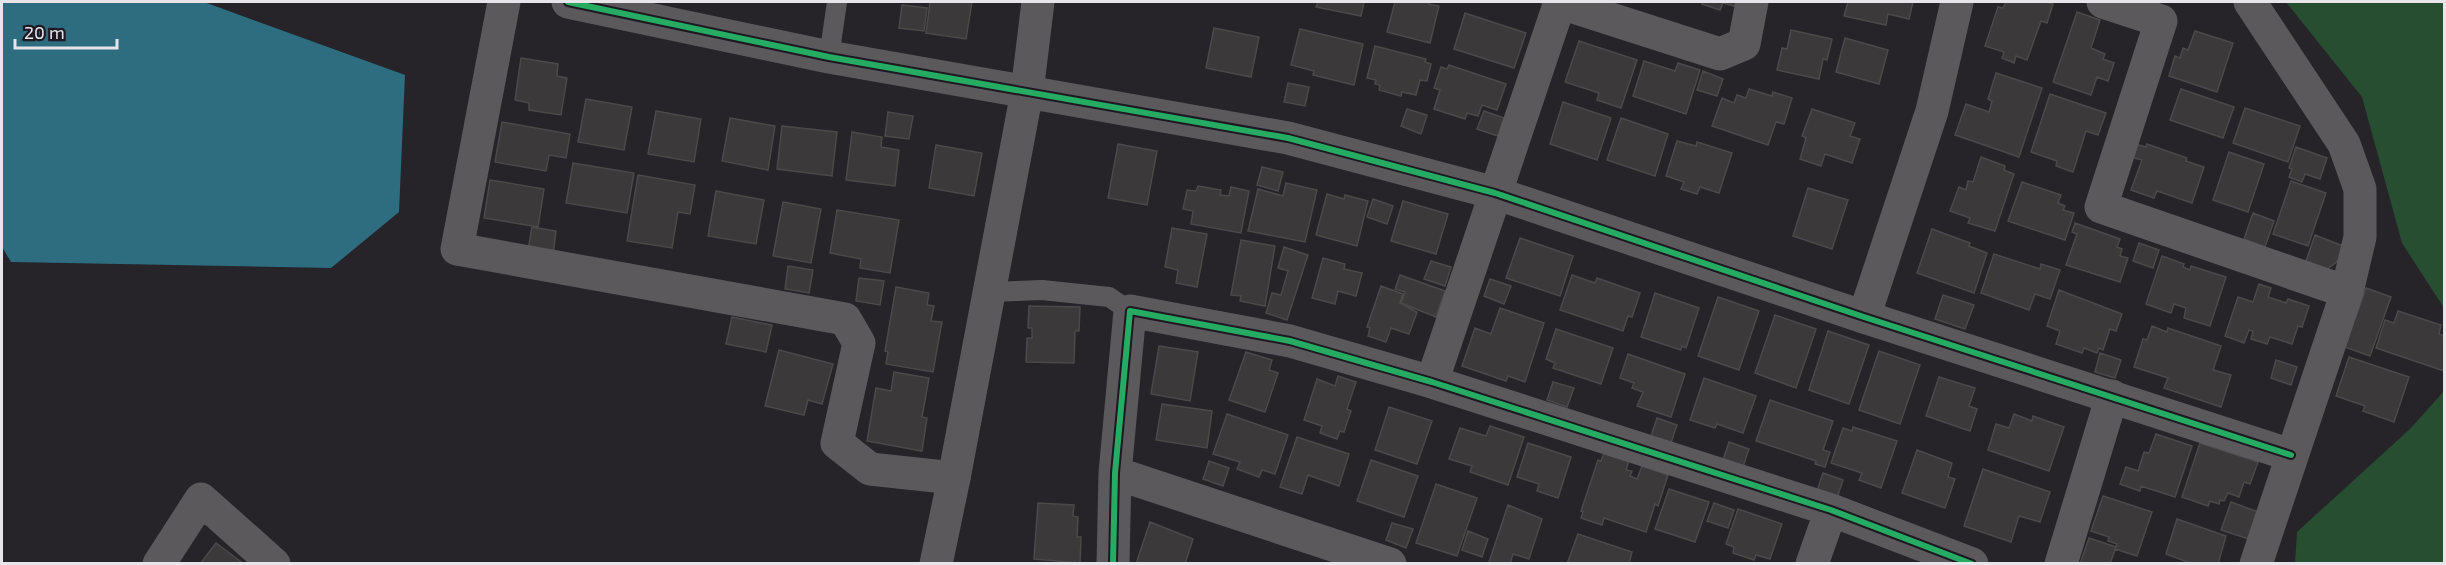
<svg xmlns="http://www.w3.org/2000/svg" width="2446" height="565" viewBox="0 0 2446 565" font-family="'Exo 2',sans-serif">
<rect width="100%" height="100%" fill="#262329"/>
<!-- green -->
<path fill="#274e30" d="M2286,2h158v306l-42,-65 -40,-146z
M2444,391v172h-149l2,-31 114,-104z"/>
<!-- water -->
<path fill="#2e6d80" d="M2,2h202l201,73 -6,137 -68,56 -320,-6 -9,-15z"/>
<!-- building -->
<path fill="#3c393a" stroke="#4c4949" stroke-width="1.5" d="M930,2h42l-6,37 -40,-6z
M1318,2h46l-3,14 -45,-9z
M1395,2h34l-1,2 11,2 -9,37 -43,-11z
M1703,2h33l-2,4 -11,-3 -3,7 -18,-6z
M1848,2h65l-4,17 -21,-5 -2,11 -42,-9z
M2006,2h40l7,2 -6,19 -6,-2 -14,39 -11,-4 -2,7 -12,-5 2,-6 -19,-6 13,-39 5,1z
M902,5l25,3 -3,23 -25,-3z
M2077,12l23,8 -9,28 14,6 -2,5 11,4 -6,18 -11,-4 -6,18 -38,-13z
M1465,13l61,20 -12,35 -60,-19z
M1214,28l45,9 -8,40 -45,-9z
M1300,29l63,15 -9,41 -41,-10 1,-4 -23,-6z
M1791,30l41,9 -5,21 -4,-1 -4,20 -42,-9 5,-22 5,1z
M2195,31l38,12 -16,49 -48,-16 6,-20 5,2 3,-10 5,2z
M1845,38l43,12 -9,34 -43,-12z
M1579,41l58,19 -16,48 -24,-8 2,-7 -34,-11z
M1375,46l51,13 -1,3 6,2 -4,17 -7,-1 -4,15 -14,-3 -1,4 -22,-6 1,-5 -5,-1 1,-4 -9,-2z
M521,58l37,6 -1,12 10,2 -6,37 -32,-5v-7l-14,-3z
M1644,61l31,10 3,-8 22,7 -14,44 -53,-18z
M1449,65l57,19 -9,26 -15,-5 -4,11 -11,-3 -2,6 -31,-10 6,-19 -6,-2 7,-21 6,2z
M1703,71l20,8 -6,17 -20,-6z
M1996,73l46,15 -23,69 -64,-22 11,-31 23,8 3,-11 -4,-2z
M1288,83l21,4 -4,19 -21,-4z
M1749,89l23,7 1,-4 19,6 -8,26 -8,-2 -8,23 -56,-19 10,-28 12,5 3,-8 9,3z
M2181,89l53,18 -11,31 -53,-18z
M2050,94l56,19 -8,22 -12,-4 -13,41 -17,-6 1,-5 -26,-9z
M586,99l46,8 -8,43 -46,-8z
M1563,102l48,16 -14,42 -47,-16z
M2245,108l55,18 -12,36 -55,-19z
M1407,109l20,6 -6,19 -20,-8z
M1812,109l43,14 -5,13 10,3 -8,24 -27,-9 -4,12 -21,-7 6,-21 -4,-2z
M656,111l45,8 -7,43 -46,-8z
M1484,111l20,7 -6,18 -21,-7z
M888,112l25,4 -4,23 -24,-3z
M730,118l45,8 -7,44 -46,-9z
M1621,118l47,16 -13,42 -48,-16z
M502,122l68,12 -4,24 -17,-3 -3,16 -51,-9z
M782,126l55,6 -5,44 -55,-7z
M852,132l30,5 -1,10 18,3 -4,36 -49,-6z
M1677,141l19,5 1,-4 35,11 -13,40 -19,-6 -3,7 -16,-5 3,-7 -18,-6z
M1118,144l39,7 -10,54 -39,-7z
M2135,144l11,3 1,-3 40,14 -1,3 18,6 -12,36 -35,-12 -3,7 -23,-8 11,-30 -12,-3z
M936,145l46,8 -8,43 -45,-8z
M2296,147l31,11 -7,21 -15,-5 -3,8 -13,-5 3,-8 -3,-1z
M2229,152l35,12 -16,48 -35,-12z
M1981,157l24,9 -1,4 10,4 -19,57 -27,-8 2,-5 -20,-7 9,-24 7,3 2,-9 5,1z
M573,163l61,10 -7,40 -61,-10z
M1262,167l21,5 -5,19 -21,-6z
M638,175l57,10 -5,29 -12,-2 -6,36 -45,-7z
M490,180l54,9 -6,38 -54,-9z
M2291,181l35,12 -18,53 -35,-12z
M2022,182l39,13 -3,8 7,3 -2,4 11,3 -9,27 -57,-19z
M1286,183l31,7 -12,52 -57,-11 10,-42 25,7z
M1198,186l23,4 -1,5 9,1 2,-9 18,4 -8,42 -50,-9 2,-13 -10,-2 4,-19 9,1z
M1808,188l40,12 -16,49 -39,-13z
M716,191l48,9 -8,44 -48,-8z
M1327,194l17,5 1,-4 23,6 -11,45 -41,-11z
M1373,199l20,7 -6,18 -20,-7z
M1403,201l45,13 -12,40 -45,-13z
M783,202l38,7 -10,54 -38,-7z
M837,210l62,10 -9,53 -30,-5 1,-9 -31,-6z
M2253,213l21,8 -9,26 -21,-8z
M2075,223l45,16 -3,8 5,2 -2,7 8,2 -8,24 -54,-17 11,-31 -5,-2z
M532,227l24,4 -3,24 -25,-5z
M1172,228l35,6 -10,53 -21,-4 2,-13 -13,-3z
M1932,229l38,14 -1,3 18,7 -13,40 -57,-20z
M2315,235l28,11 -6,16 -10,7 -21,-8z
M1520,238l53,18 -13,40 -54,-18z
M1241,240l34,6 -10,60 -25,-5 1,-5 -10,-1z
M2139,243l20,7 -6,18 -20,-7z
M1284,247l24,8 -21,65 -21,-7 6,-20 9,2 7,-24 -10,-3z
M1994,254l46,15 1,-5 19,6 -10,29 -15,-5 -6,16 -48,-17z
M2162,256l22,8 -1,3 7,3 1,-4 35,11 -16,49 -26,-8 2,-10 -12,-4 -3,9 -25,-9z
M1323,258l22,6 -1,5 18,4 -6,23 -18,-5 -3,13 -23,-6z
M1431,261l20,6 -6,19 -21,-7z
M788,266l25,4 -4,23 -24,-4z
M1400,275l45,16 -9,26 -35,-14 4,-11 -10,-3z
M1572,275l23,8 2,-5 43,15 -8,24 -4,-1 -5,15 -63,-21z
M859,278l25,3 -4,24 -24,-4z
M1490,279l21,7 -7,18 -20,-8z
M2259,284l12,4 -3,9 18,6 2,-4 21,7 -7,21 -4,-1 -6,18 -22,-7 -3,7 -16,-5 2,-8 -4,-1 -5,13 -19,-7 13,-39 15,5z
M1381,286l22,8 -3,9 17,9 -8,22 -18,-6 -5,14 -18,-6 2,-8 -3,-1z
M896,287l33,6 -2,12 7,1 -3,15 11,1 -9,50 -47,-8 2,-12 -3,-1z
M2366,288l25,9 -21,59 -25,-9z
M2059,290l63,24 -6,17 -6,-2 -7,21 -4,-2 -2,5 -13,-5 -2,5 -26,-9 4,-13 -13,-5z
M1655,293l44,15 -13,40 -4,-2 -1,4 -40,-13z
M1943,295l31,10 -9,24 -30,-10z
M1718,297l41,14 -20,59 -41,-14z
M1029,306l51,1 -1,24h-4l-1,32 -48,-1 1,-24h5v-10h-4z
M1500,308l44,15 -19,59 -17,-6 -2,5 -44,-15 13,-38 16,6z
M2398,311l43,14 -2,9 5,2v35l-68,-23 9,-28 9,3z
M1775,315l41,14 -20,59 -41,-15z
M732,317l40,8 -6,27 -40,-8z
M2152,326l15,6 1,-4 53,18 -8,24 18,5 -10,32 -57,-19 4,-10 -34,-11 9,-28 4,1z
M1556,329l57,19 -12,36 -48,-16 2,-5 -9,-4z
M1828,331l41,14 -20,59 -40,-14z
M1159,346l39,6 -8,49 -39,-7z
M779,350l54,14 -11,40 -14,-4 -4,15 -39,-9z
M1879,351l41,14 -20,59 -41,-14z
M1246,352l26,8 -3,10 9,3 -13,39 -36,-12z
M2100,353l21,7 -6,18 -20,-6z
M1628,354l57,20 -14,43 -34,-11 6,-14 -11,-4 2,-5 -14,-5z
M2349,357l60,20 -15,45 -31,-11 2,-5 -29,-10z
M2276,360l21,7 -6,18 -20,-7z
M894,372l35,6 -7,39 5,1 -5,33 -55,-10 9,-53 15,3z
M1338,376l18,6 -9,27 4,2 -7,21 -4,-1 -3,8 -17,-6 2,-7 -18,-6 13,-41 18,7z
M1939,377l36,11 -6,18 8,3 -7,22 -44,-15z
M1704,378l52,18 -13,37 -26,-9 -2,4 -25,-8z
M1553,382l21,6 -7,19 -20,-7z
M1770,400l63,21 -10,29 7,2 -5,15 -10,-3 1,-3 -60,-20z
M1162,404l50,7 -5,37 -51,-8z
M1389,407l43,14 -15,43 -42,-14z
M1227,414l61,21 -13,39 -13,-4 -3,7 -22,-8 3,-7 -27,-8z
M2014,414l18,7 1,-5 31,11 -15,44 -61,-21 8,-26 13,4z
M1657,418l20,7 -6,18 -20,-7z
M1490,426l34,11 -16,48 -38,-13 2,-6 -23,-7 11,-31 26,8z
M1853,427l44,14 -16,47 -22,-8 3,-7 -31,-10 12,-35 9,3z
M2156,434l36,12 -17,51 -34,-11 -1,5 -20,-7 6,-17 12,4 6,-19 5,1z
M1297,437l52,17 -10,32 -31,-11 -6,19 -22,-7z
M1729,442l20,7 -6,18 -20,-7z
M1528,443l43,14 -13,41 -21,-7 2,-7 -22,-7z
M2200,443l58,19 -8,22 -6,-2 -5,15 -11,-4 -4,8 -4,-1 -1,4 -9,-3 -2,5 -26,-9z
M1917,450l35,13 -4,14 7,2 -10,29 -43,-15z
M1604,453l25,8 -3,9 6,1 -2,5 7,3 5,-13 26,9 -10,31 -3,-2 -9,28 -42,-14 -2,7 -21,-7 2,-6 -2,-1 17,-51 3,1z
M1371,460l47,16 -14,41 -47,-16z
M1209,461l20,7 -6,18 -20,-7z
M1983,469l67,23 -10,30 -21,-6 -8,26 -47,-16z
M1823,473l20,7 -6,18 -20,-7z
M1436,484l41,14 -20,58 -41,-13z
M1669,489l40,13 -14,40 -40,-13z
M2103,496l49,16 -15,44 -22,-7 2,-5 -9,-3 1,-4 -18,-6z
M2231,502l27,10 -9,27 -28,-9z
M1038,503l36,2 -1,11 5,1 -1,20h4l-1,26 -46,-4z
M1714,503l20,7 -6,18 -21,-7z
M1508,505l34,14 -13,40 -16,-5 -3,10h-17l-4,-2z
M1738,509l44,15 -12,35 -14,-4 -2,5 -21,-7 1,-6 -8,-3z
M2177,519l49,17 -8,28h-25l-27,-10z
M1150,522l43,17 -8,25h-49z
M1392,523l21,6 -7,19 -20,-8z
M1468,531l20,8 -6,18 -20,-7z
M1578,534l54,18 -3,12h-62z
M2089,538l27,9 -6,17h-30z
M216,543l28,21h-44z"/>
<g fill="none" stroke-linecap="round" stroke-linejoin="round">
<!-- service -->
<path stroke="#5c595d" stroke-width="20" d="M829,57l8,-55
M989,292l53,-2 67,7 21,14"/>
<!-- minor -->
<path stroke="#5c595d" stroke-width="33" d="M504,2l-47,247 388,70 14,24 -22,100 33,26 84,9
M1558,2l162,52 24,-10 8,-42
M2103,2l58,19 -60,186 246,85
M2250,2l94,142 16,45v48l-13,55 -91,272
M1432,382l128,-380
M1115,473l275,91
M159,564l42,-65 73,65
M1113,564l2,-91 15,-162 160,30 142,41 399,128 141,54
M1812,564l19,-54
M2061,564l51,-168"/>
<!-- tertiary -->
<path stroke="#5c595d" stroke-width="33" d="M568,2l261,55 459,81 207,55 369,124 427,138
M1864,317l68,-206 25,-109
M936,564l18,-86 73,-386 11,-90"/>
<!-- cycleway casing -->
<g stroke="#1d1821" stroke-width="10">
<path id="cycleway" d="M568,2l261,55 459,81 207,55 369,124 427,138
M1113,564l2,-91 15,-162 160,30 142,41 399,128 141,54"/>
</g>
<!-- cycleway -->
<use href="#cycleway" stroke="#26ab63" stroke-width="6"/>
</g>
<!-- border -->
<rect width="2446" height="565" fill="none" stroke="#e7e4ea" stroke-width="6"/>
<!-- scale -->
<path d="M15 39v9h102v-9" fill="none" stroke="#e7e4ea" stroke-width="3"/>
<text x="24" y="39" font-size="18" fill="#e7e4ea" stroke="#1d1821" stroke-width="4.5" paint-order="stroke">20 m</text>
</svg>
